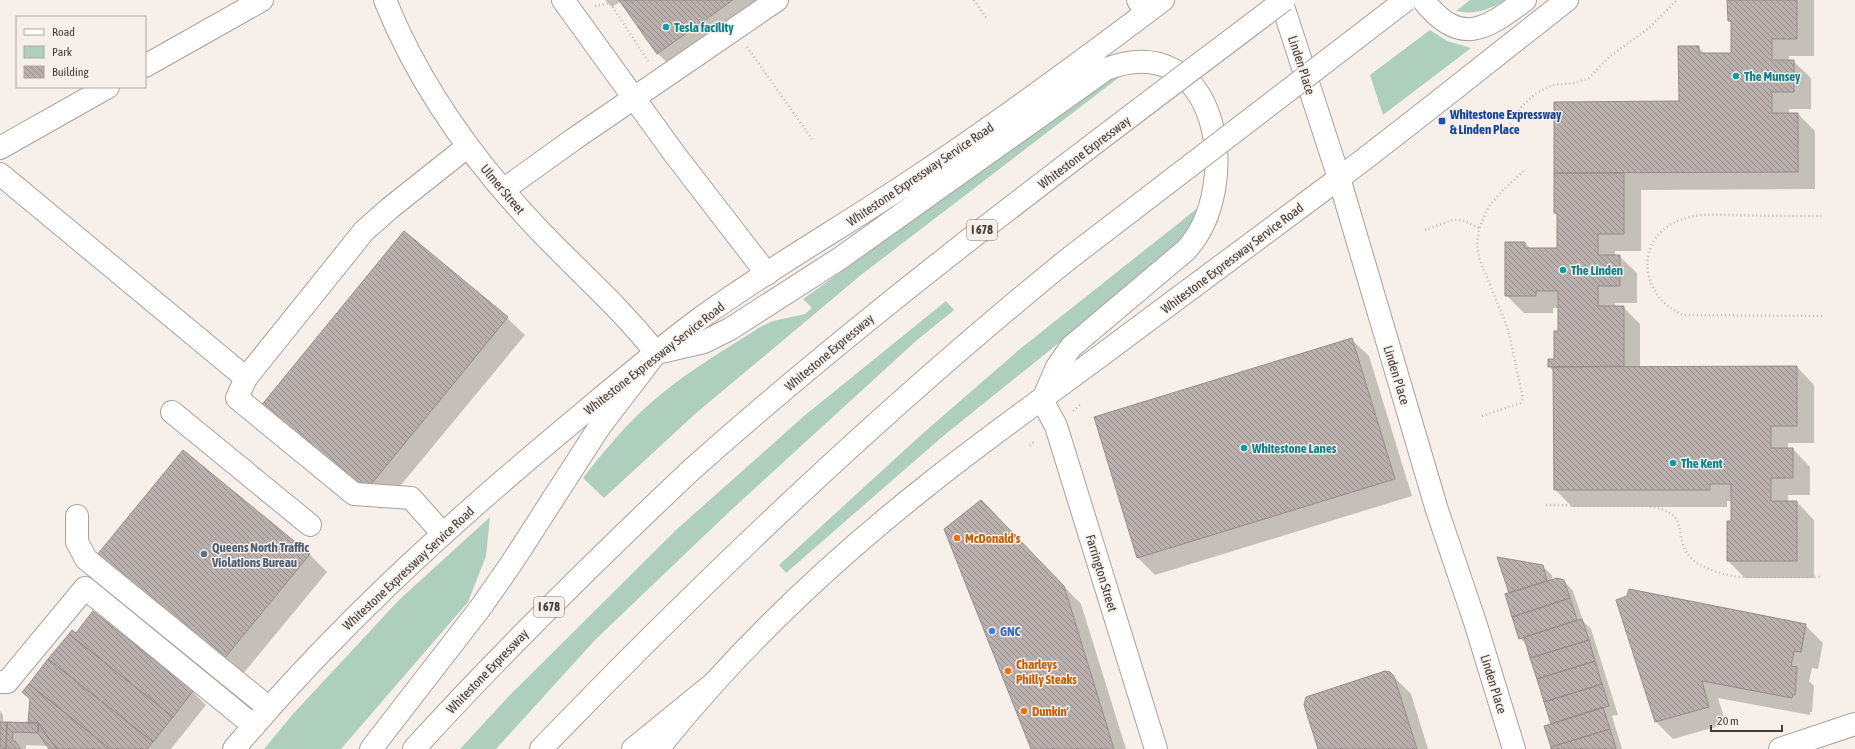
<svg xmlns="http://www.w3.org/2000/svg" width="1855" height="749" viewBox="0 0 1855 749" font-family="'Asap Condensed',sans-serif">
<defs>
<pattern id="building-back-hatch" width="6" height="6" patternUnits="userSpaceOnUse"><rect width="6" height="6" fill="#b9afad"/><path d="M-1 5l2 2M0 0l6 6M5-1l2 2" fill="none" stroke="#98908e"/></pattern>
</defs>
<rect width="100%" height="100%" fill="#f7efe9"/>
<!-- green -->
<path fill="#aecfbe" d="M1470,0h35c-16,10 -31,15 -49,11z
M1430,30l17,11 24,7 -88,67 -13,-40z
M1130,69l-269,206 -166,139 -91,84 -21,-20c19,-24 38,-48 61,-69 35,-33 77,-57 118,-83l11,-5 32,-7 7,-6 -9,-9 101,-72 45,-37 157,-114z
M1204,203l-20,35 -21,21 -221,178 -156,136 -7,-8 142,-130 99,-86z
M946,301l8,9 -38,31 -187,171 -134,128 -99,109h-36l49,-53 167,-166 128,-114z
M490,517l-4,39 -18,46 -127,147h-77l29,-35 106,-114z"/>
<!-- shadow -->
<path fill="#0003" d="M605,0h170l-100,70 -18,-17 -36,-52 -9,6z
M1728,0h86v56h-25v5h4l18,17v31h-22v5h9l17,17v58l-174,1v61h-26v5h4l18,17v30h-22v4h8l17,17v43h157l17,18v58h-26v6h5l17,18v28h-22v7h9l17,18v58h-69l-17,-17 4,-39v-21h-5v6h-155l-17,-18 -1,-117 -5,-6 6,-6 4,-28v-24h-6v5h-29l-18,-18 19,-52 6,6h27v-33l-3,-3v-110l125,-1 18,-55 7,7h27v-30l-3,-4z
M507,318l18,17 -144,174 -103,-85z
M1351,339l18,17 43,140 -257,79 -17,-17z
M183,451l127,104 17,17 -85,103 -143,-120z
M998,519l83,85 45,145h-94z
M1542,566l10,9 1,6h11l9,10 10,30 8,8 27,86 -6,1 10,33h-69l-1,-25 -25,-79 -7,-7z
M1618,601l187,24 18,18 -5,26 -6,-1 -3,13 5,5 -2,26h-2v3l-92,-17 8,26 -53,15 -17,-17z
M93,612l100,80 13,13 -35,44h-121l-2,-3 -22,-1v4h-26v-38l3,4v8l26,1 2,-24 -8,-8 53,-58z
M1390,673l21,21 17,55h-109z"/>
<!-- building -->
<path fill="url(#building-back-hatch)" stroke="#968c8a" d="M619,0h114l-76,54z
M1727,0h70v39h-25v21h22v32h-22v21h26v59l-244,1v-71l125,-1 -1,-55h21v7h32v-32h-3z
M1554,173h70v61h-26v21h22v31h-22v20h26v60l-76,1v-8h6v-28h4v-40h-22v5h-31v-54h20v6h32v-35h-3z
M404,231l104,86 -144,176 -104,-86z
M1352,338l43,141 -258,79 -43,-141z
M1797,366v60h-26v22h22v30h-22v23h26v60h-70v-40h4v-37h-21v6h-156l-1,-123z
M183,450l127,104 -86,105 -127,-104z
M981,500l83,86 50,163h-83l-87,-220z
M1497,557l46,8 4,16 -38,12z
M1557,578l7,2 6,18 -58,19 -7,-23z
M1629,589l177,35 -5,28 -7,-1 -3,15 6,1 -2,28h-2l-1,3 -90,-17 7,26 -54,15 -39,-122 11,-4z
M1570,598l7,22 -58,19 -7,-22z
M93,611l100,80 -20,26 -104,-83 3,-4 4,3z
M1582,619l7,21 -59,18 -6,-21z
M69,634l104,83 -20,25 -105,-83z
M1589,640l6,21 -58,18 -7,-21z
M48,659l105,83 -6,7h-37l-81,-65z
M1595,661l7,23 -58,18 -7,-23z
M1385,671l5,1 4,4 23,73h-99l-14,-44 2,-8z
M29,684l81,65h-53l-19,-26h-10l2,-24 -8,-7z
M1602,684l7,22 -58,18 -7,-22z
M1603,707l7,22 -59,18 -7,-21z
M0,722h7l-1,27h-6z
M7,722l31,1v10l-25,-1 -1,9h3l6,8h-15z
M38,723l19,26h-8l-11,-16z
M1610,729l6,20h-65v-2z"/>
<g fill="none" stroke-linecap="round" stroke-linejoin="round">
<!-- minor casing -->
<g stroke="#a9a19b" stroke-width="24">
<path id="minor" d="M385,0c34,85 91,164 154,230 39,41 82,78 117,123
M563,0l113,156 91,118
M1138,0l8,12
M145,66l117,-66
M0,148l108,-61
M0,174l246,204 118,-147 26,-23 78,-62
M503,190l71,-51 203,-139
M246,378l-9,20 117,96 57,4 32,36
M1042,400l14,26 100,323
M172,412l138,113
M77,516v26l9,17 183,149
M0,682h7l78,-94 169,138
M1780,749l75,-25"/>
</g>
<!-- major casing -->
<g stroke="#a9a19b" stroke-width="24">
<path id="major" d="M1281,0l58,178 98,332 38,112 39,127
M1423,0c37,47 62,30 102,0
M661,352l43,-10 26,-13 109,-70 267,-190c112,-43 139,117 80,181l-115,97 -14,20 -14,32
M234,749c98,-117 207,-217 323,-314 48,-40 95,-81 145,-118 68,-49 142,-91 212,-138 85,-56 167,-117 249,-179
M658,749c77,-97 169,-184 266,-261 63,-51 130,-97 195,-146 73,-54 146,-108 219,-163 77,-58 152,-119 229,-179"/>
</g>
<!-- highway casing -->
<g stroke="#a9a19b" stroke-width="24">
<path id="highway" d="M371,749l110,-142 32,-46 87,-135 56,-73
M414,749c88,-97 181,-188 275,-277
M541,749c167,-173 339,-337 526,-489
M633,749l76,-62"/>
</g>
<!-- path -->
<path stroke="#beb8b3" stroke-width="2.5" stroke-dasharray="1 3" stroke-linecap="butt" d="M974,0l13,19
M595,6l15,-3 38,58
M747,47l65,92
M1506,131l14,-23 15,-14 17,-9 23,-2 14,-5 20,-21 40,-29 28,-28
M1425,230l28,-10h9l17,8
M1822,316l-139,-1c-19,-9 -31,-22 -35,-43 -4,-25 11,-45 35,-53 15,-6 35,-4 51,-4 29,1 59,1 88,1
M1073,411l9,-8
M1482,416l38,-13 3,-4 -15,-70 -29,-71 -2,-16 3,-16 9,-20 14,-16 23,-21
M1030,446l5,-5
M1546,505l101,1c48,8 23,27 43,51 9,11 37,19 51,20h81"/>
<!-- minor -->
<use href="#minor" stroke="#fff" stroke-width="22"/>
<!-- major -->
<use href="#major" stroke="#fff" stroke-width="22"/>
<!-- highway -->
<use href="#highway" stroke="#fff" stroke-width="22"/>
<!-- highway-bridge casing -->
<g stroke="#a9a19b" stroke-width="24" stroke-linecap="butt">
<path id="highway-bridge" d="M1067,260l339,-260
M689,472c189,-169 393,-319 595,-472"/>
</g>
<!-- highway-bridge -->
<use href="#highway-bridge" stroke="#fff" stroke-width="22"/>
</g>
<!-- markers -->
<g fill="#0f9aa8" stroke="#f7efe9" stroke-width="1.5">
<circle cx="666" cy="27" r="4"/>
<circle cx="1736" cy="76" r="4"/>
<circle cx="1563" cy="270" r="4"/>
<circle cx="1244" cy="448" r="4"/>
<circle cx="1673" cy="463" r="4"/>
</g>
<rect fill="#1a4fb4" stroke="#f7efe9" stroke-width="1.5" x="1438" y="117" width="8" height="8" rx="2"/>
<g fill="#e8710a" stroke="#f7efe9" stroke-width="1.5">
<circle cx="957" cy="538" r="4"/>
<circle cx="1008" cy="671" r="4"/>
<circle cx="1024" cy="711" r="4"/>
</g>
<circle fill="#5c6f8a" stroke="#f7efe9" stroke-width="1.5" cx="204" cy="554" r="4"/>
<circle fill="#3f7fe0" stroke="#f7efe9" stroke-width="1.5" cx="992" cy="631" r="4"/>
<g text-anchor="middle" stroke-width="3" stroke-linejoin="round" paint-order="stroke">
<!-- shield labels -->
<g fill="#f7efe9" stroke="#76726e" stroke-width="1">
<rect x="967" y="220" width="30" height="20" rx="3"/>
<rect x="534" y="597" width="30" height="20" rx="3"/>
</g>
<g font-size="12" font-weight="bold" fill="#3f3c39">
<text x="982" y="234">I 678</text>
<text x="549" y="611">I 678</text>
</g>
<!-- culture labels -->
<g font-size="13" font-weight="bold" fill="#0d838f" stroke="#f7efe9" text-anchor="start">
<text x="674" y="32">Tesla facility</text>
<text x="1744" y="81">The Munsey</text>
<text x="1571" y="275">The Linden</text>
<text x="1252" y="453">Whitestone Lanes</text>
<text x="1681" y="468">The Kent</text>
</g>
<!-- street labels -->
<g font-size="13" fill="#3f3c39" stroke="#f7efe9">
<text transform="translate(1302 65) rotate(72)" y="5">Linden Place</text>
<text transform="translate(1084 152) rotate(-37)" y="5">Whitestone Expressway</text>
<text transform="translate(920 174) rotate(-34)" y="5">Whitestone Expressway Service Road</text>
<text transform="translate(503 189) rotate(50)" y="5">Ulmer Street</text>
<text transform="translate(1232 258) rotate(-37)" y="5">Whitestone Expressway Service Road</text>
<text transform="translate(829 352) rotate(-40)" y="5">Whitestone Expressway</text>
<text transform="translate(654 358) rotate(-38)" y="5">Whitestone Expressway Service Road</text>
<text transform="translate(1397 375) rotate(73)" y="5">Linden Place</text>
<text transform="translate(408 568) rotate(-43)" y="5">Whitestone Expressway Service Road</text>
<text transform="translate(1102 573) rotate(73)" y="5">Farrington Street</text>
<text transform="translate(487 671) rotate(-46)" y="5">Whitestone Expressway</text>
<text transform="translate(1494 684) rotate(73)" y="5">Linden Place</text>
</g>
<!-- transit labels -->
<g font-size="13" font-weight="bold" fill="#164399" stroke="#f7efe9" text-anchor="start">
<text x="1450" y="119">Whitestone Expressway<tspan x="1450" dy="15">&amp; Linden Place</tspan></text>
</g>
<!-- food labels -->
<g font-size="13" font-weight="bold" fill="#c56008" stroke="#f7efe9" text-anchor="start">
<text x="965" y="543">McDonald's</text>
<text x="1016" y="669">Charleys<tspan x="1016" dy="15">Philly Steaks</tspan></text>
<text x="1032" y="716">Dunkin'</text>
</g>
<!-- service labels -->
<g font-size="13" font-weight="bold" fill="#4e5e75" stroke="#f7efe9" text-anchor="start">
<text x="212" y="552">Queens North Traffic<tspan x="212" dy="15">Violations Bureau</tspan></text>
</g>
<!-- shop labels -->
<g font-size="13" font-weight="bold" fill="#366cbe" stroke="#f7efe9" text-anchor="start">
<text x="1000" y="636">GNC</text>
</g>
</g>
<!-- legend -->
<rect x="16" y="16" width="130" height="72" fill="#f7efe9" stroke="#ada7a3"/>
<rect x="24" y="29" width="20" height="6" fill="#ffffff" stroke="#ada7a3"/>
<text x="52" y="36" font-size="12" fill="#3f3c39">Road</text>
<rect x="24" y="46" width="20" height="12" fill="#aecfbe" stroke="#ada7a3"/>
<text x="52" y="56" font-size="12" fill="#3f3c39">Park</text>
<rect x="24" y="66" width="20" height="12" fill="url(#building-back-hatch)" stroke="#ada7a3"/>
<text x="52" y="76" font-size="12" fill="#3f3c39">Building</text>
<!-- scale -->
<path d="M1711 725v6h71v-6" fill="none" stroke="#3f3c39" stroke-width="2"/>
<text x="1717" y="725" font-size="12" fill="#3f3c39" stroke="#f7efe9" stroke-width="3" paint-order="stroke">20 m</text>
</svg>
